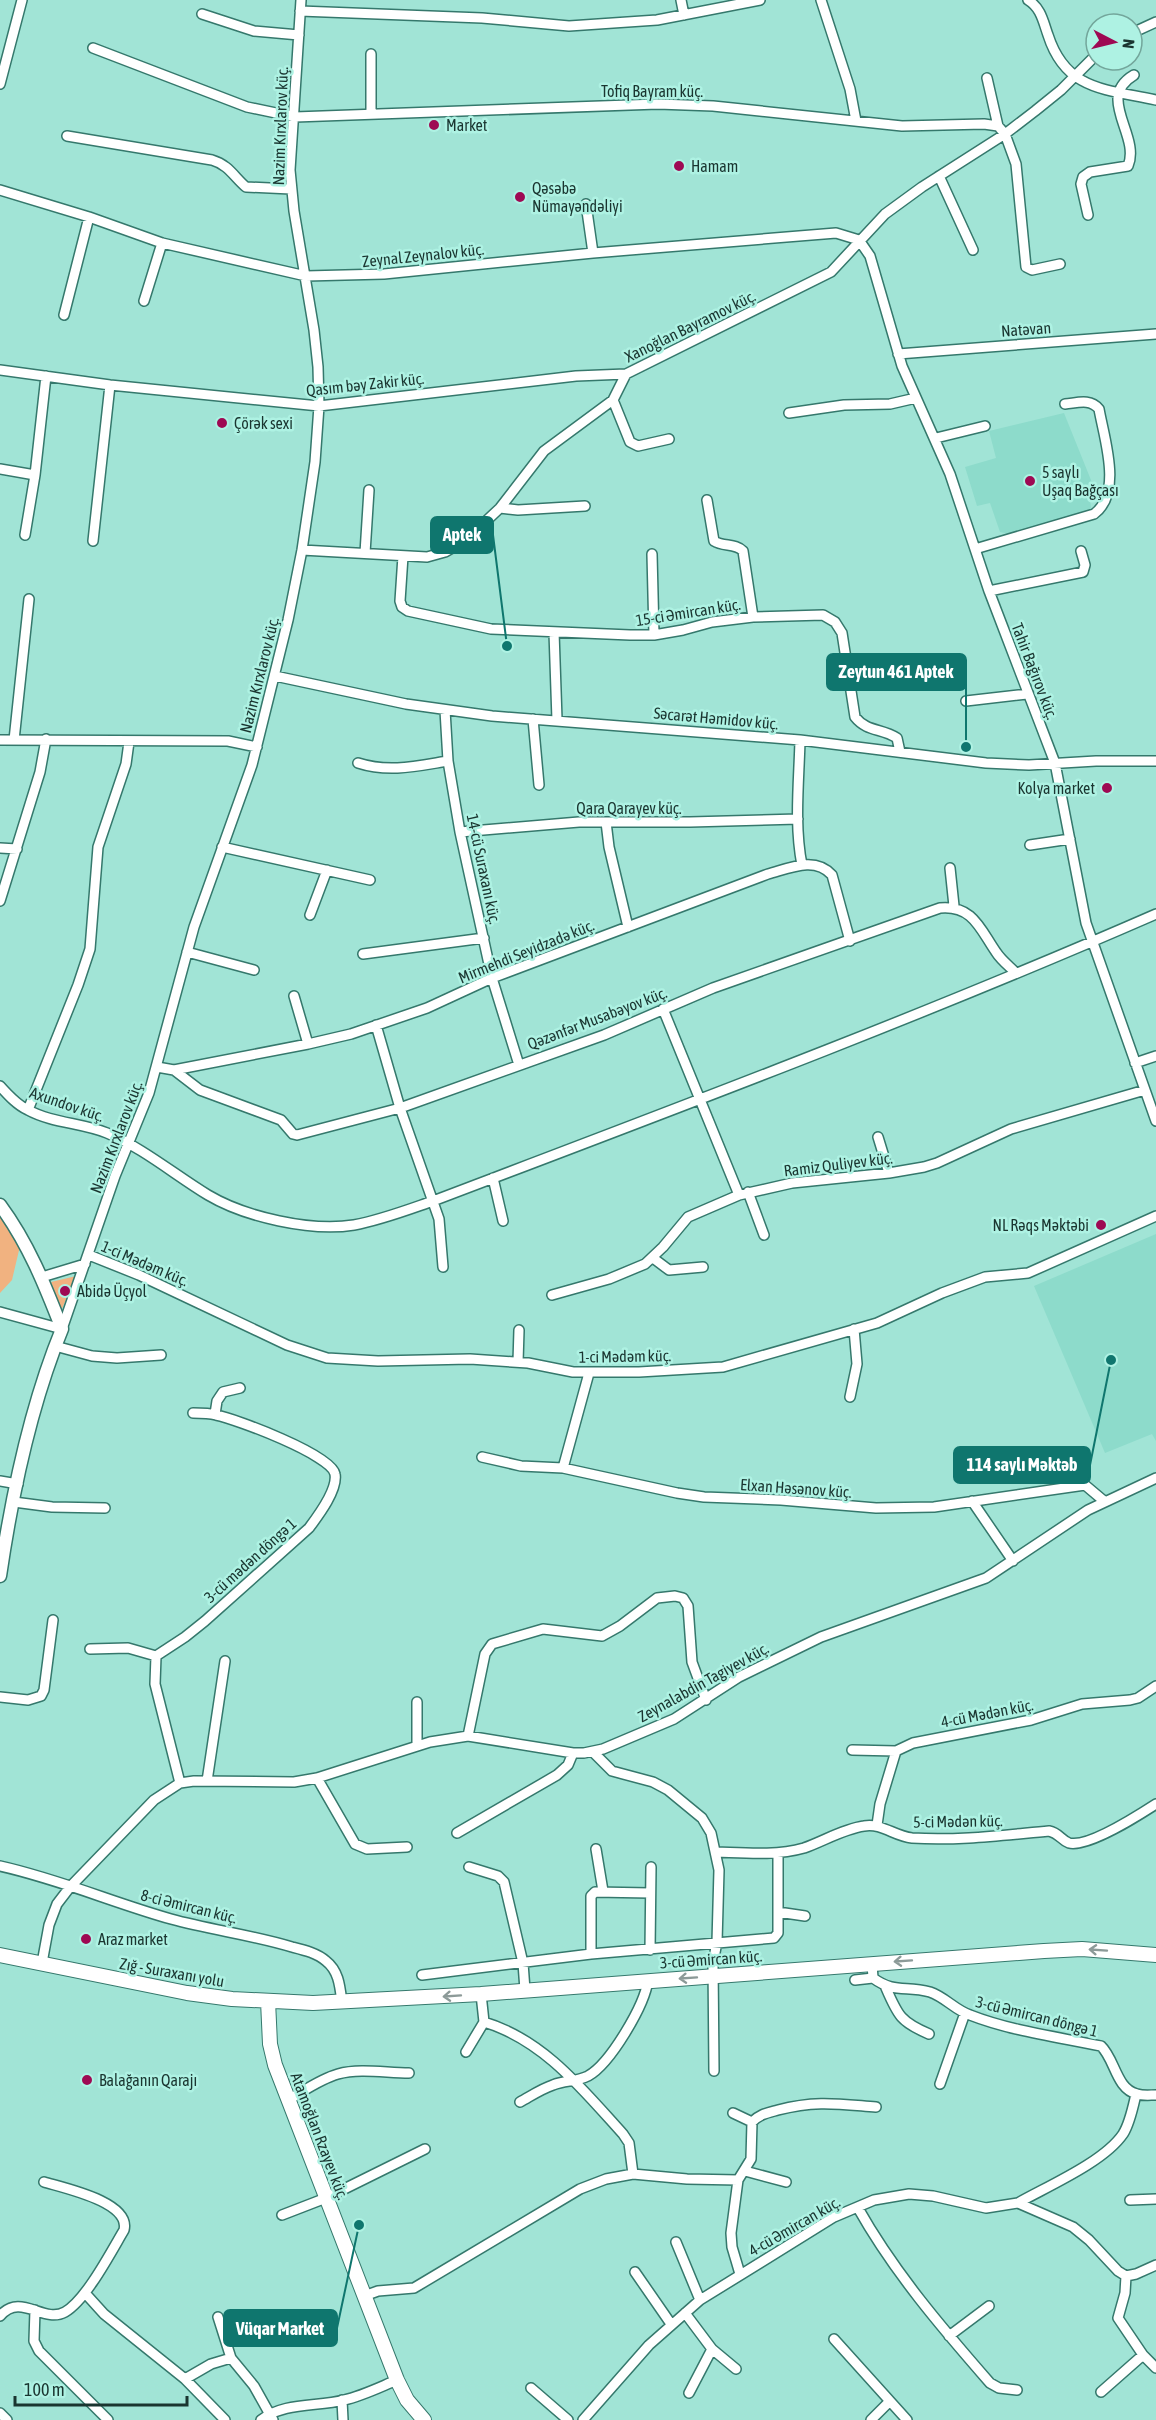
<svg xmlns="http://www.w3.org/2000/svg" width="1156" height="2420" viewBox="0 0 1156 2420" font-family="'Asap Condensed',sans-serif">
<rect width="100%" height="100%" fill="#a1e4d6"/>
<!-- built -->
<path fill="#8ddbcb" d="M1064,413l33,82 -7,4 1,10 -77,26 -14,-3 -10,-29 -13,3 -12,-39 31,-9 -7,-27z
M1156,1234v207l-4,-7 -47,19 -71,-167z"/>
<!-- green -->
<path fill="#f1b280" d="M0,1215l20,31 -8,34 -12,13z
M76,1276l-15,35 -10,-29z"/>
<g fill="none" stroke-linecap="round" stroke-linejoin="round">
<!-- minor casing -->
<g stroke="#35786c" stroke-width="12">
<path id="minor" d="M681,0l3,15
M821,0l29,89 6,32
M1028,0c13,8 15,21 20,35 18,56 58,54 108,65
M300,11l182,7 87,8 88,-6 103,-20
M202,14l52,17 45,4
M1132,33l24,-11
M93,48l154,59 48,10 363,-13 55,2 189,20 82,-2 14,2 7,8 11,30 10,103 6,3 28,-6
M987,78l11,48
M0,84l22,-84
M371,114v-60
M67,136l145,24c17,5 22,17 34,27l45,2
M939,176l34,74
M0,190l89,27 73,26 144,33 78,-2 209,-21 243,-20 23,7 11,16 32,110 48,108 39,117 66,172 31,160 70,198
M586,204l7,49
M1088,215l-7,-31 2,-7 7,-5 38,-6c13,-31 -33,-68 6,-91
M144,301l18,-58
M64,315l25,-98
M898,354l258,-20
M0,370l110,15 209,21 257,-30 50,-2
M613,400l17,42 8,4 31,-7
M789,413l55,-8 46,-1 26,-6
M936,438l49,-12
M0,469l35,6
M707,500l7,41c9,6 22,2 29,10l10,66
M500,508l18,2 67,-4
M25,535l10,-60 11,-99
M93,541l17,-156
M975,549l119,-35c29,-21 10,-76 5,-105 -9,-11 -22,-6 -34,-5
M302,550l125,7 18,-5 21,-12 34,-32 44,-57 69,-51 13,-26 205,-102 54,-58 37,-27 83,-53 30,-23 26,-21 35,-35
M365,553l4,-63
M652,554l2,81
M403,556l-3,45 2,6 6,4 83,18 139,6h24l29,-5 29,-8 41,-5 70,-2 12,7 7,11 13,84c12,15 26,11 42,21l3,14
M989,591l94,-19 2,-7 -4,-14
M554,632l3,88
M275,676l131,28 86,12 308,24 186,23 43,2 67,-4h60
M966,701l61,-7
M445,710l3,51 12,71 32,146 27,87
M533,719l6,66
M0,740l228,1 29,6
M14,740l15,-141
M800,740c-1,41 -6,85 2,125
M358,763c31,10 59,3 90,-2
M606,822l3,25 19,80
M460,832l119,-10h111l108,-3
M1030,845l40,-6
M222,847l148,33
M0,848l17,1
M950,868l4,38
M0,901l40,-129 6,-33
M310,915l17,-45
M187,952l67,18
M363,954l121,-16
M294,996l14,48
M663,1009l76,186
M376,1025l24,83 39,111 4,48
M1135,1063l21,-7
M157,1067l17,3 134,-26 43,-10 76,-26 65,-30 276,-104c22,-6 47,-18 64,1l18,66
M174,1070l26,20 81,30 12,14 4,1 103,-27 204,-73 109,-47 227,-80c33,-3 40,21 56,44 5,8 13,14 20,21
M0,1086c8,9 17,19 28,24 24,13 54,13 79,23 36,15 68,42 101,62 37,22 103,37 146,30 27,-5 53,-15 79,-24 242,-92 485,-183 723,-287
M28,1110l50,-125 12,-36 8,-102 28,-83 3,-22
M878,1137l11,36
M493,1178l10,43
M748,1192l16,43
M89,1255l50,20 148,70 40,13 51,3 92,-2 58,4 45,9h66l84,-5 154,-44 65,-30 43,-16 43,-4 128,-57
M653,1258l16,12 34,-3
M42,1277l43,-13
M552,1295l57,-16 36,-15 18,-17 25,-30 51,-22 53,-12 97,-10 35,-6 13,-4 74,-34 134,-39
M0,1312l62,17 53,-153 34,-83 45,-166 58,-162 36,-145 14,-70 13,-88 4,-56 -1,-39 -4,-37 -20,-119 -4,-41 11,-170
M55,1346l37,10 25,2 44,-3
M518,1362l1,-32
M850,1397l7,-33 -3,-35
M215,1414l2,-13 6,-9 17,-4
M482,1457l39,9 42,2 114,25 27,4 77,3 95,8 58,-1 151,-22 19,16
M563,1468l26,-95
M0,1481l18,3
M972,1501l41,60
M14,1502l38,5 53,1
M90,1649l38,-1 28,8 -1,28 25,99
M156,1656l29,-19 20,-16 104,-93c9,-12 29,-38 26,-54 -3,-19 -99,-55 -119,-59 -7,-2 -16,-2 -23,-2
M0,1697l28,3 13,-4 3,-6 9,-70
M417,1702v44
M468,1736l17,-82 7,-10 51,-15 59,7 18,-10 37,-28 18,-2 8,2 5,8 4,56 14,38
M852,1750l44,1
M593,1752l19,19 41,11 15,8 34,28 9,15 8,37 -2,72 -4,21 1,108
M317,1778l38,66 12,5 40,-2
M207,1781l18,-120
M877,1825l3,-21 16,-53 17,-8 118,-23 51,-16 48,-4 8,-2 18,-12
M457,1833l100,-58 11,-10 5,-12
M596,1849l7,42
M717,1852c28,1 59,4 87,-4 20,-7 39,-19 60,-22 18,-3 30,10 48,12 46,3 92,-3 137,-7 10,2 12,9 20,12 19,5 70,-28 87,-39
M0,1866c59,13 114,37 171,53 40,11 82,16 121,28 12,3 25,6 34,14 13,10 14,26 16,42
M469,1867l29,9 6,6 19,81 2,27
M778,1912l27,4
M650,1950l1,-83
M591,1954v-58l4,-4 55,1
M42,1963l7,-38 8,-21 13,-17 84,-87 26,-17 14,-2 100,1 23,-4 113,-36 38,-6 105,17h11l19,-4 71,-30 65,-42 82,-40 165,-59 102,-68 68,-32
M872,1964l1,14c22,16 33,7 57,14 15,5 25,18 40,23 41,16 88,22 131,31 14,13 15,43 36,48 6,2 13,1 19,1
M422,1975l169,-21 183,-16 4,-5v-80
M855,1980l18,-2
M886,1988c12,28 15,34 43,46
M481,1994l3,28c60,18 99,68 139,112l6,9 4,31
M466,2052l18,-30
M940,2084l25,-71
M288,2100c16,-9 32,-21 50,-26 22,-6 48,-1 71,-1
M520,2102c11,-6 21,-13 33,-17 12,-5 23,-3 35,-9 22,-12 57,-71 60,-96
M733,2113l19,9
M745,2171l41,11
M1130,2200l26,-1
M1018,2203c30,-17 86,-41 105,-69 7,-11 10,-27 13,-40
M858,2208c36,64 84,120 132,175l9,5 18,2
M282,2215l44,-17 99,-49
M676,2242l24,58
M635,2272l36,52
M740,2274l-8,-27 -1,-14 7,-53 13,-21 1,-37c8,-8 15,-9 26,-12 38,-10 60,-6 98,-3
M1126,2276l-1,17 -7,25 25,37 13,13
M85,2293l19,21 81,65 40,41
M364,2296l14,-5 36,-3 166,-99 26,-10 27,-5 54,5 51,1
M35,2310l-1,31 5,10 69,69
M685,2313l27,36 -23,44
M0,2316c21,-24 43,8 65,-4 21,-12 46,-60 59,-82 7,-28 -60,-42 -80,-48
M218,2317l13,41 23,28 19,34
M949,2336l40,-30
M834,2339l73,81
M712,2349l24,20
M185,2379l26,-15 20,-6
M531,2388l37,32
M1101,2392l42,-37
M342,2400l1,20
M0,2413l7,7
M261,2420c23,-18 56,-13 83,-20 18,-4 36,-13 53,-20
M583,2420l66,-75 51,-45 134,-83 40,-17 35,-6 24,2 53,12 32,-5 55,24 16,13 29,31 8,5 10,-2 20,-9
M871,2420l18,-18"/>
</g>
<!-- tertiary casing -->
<g stroke="#35786c" stroke-width="15">
<path id="tertiary" d="M0,1205c28,38 45,80 62,124 -32,78 -50,165 -62,247"/>
</g>
<!-- secondary casing -->
<g stroke="#35786c" stroke-width="16">
<path id="secondary" d="M0,1955l187,38 45,6 81,4 168,-9 563,-43 38,-2 74,6
M268,2001l2,43 5,21 122,315 10,20 17,20"/>
</g>
<!-- minor -->
<use href="#minor" stroke="#fff" stroke-width="9"/>
<!-- tertiary -->
<use href="#tertiary" stroke="#fff" stroke-width="12"/>
<!-- secondary -->
<use href="#secondary" stroke="#fff" stroke-width="14"/>
</g>
<!-- one-way arrows -->
<defs><path id="oneway-shaft" d="M-6 0H5M1.5-3L5.5 0L1.5 3" fill="none" stroke-width="1.6" stroke-linecap="round" stroke-linejoin="round" transform="scale(1.5)"/></defs>
<g stroke="#8c9a98">
<use href="#oneway-shaft" transform="translate(1098 1950) rotate(-176)"/>
<use href="#oneway-shaft" transform="translate(903 1961) rotate(176)"/>
<use href="#oneway-shaft" transform="translate(688 1978) rotate(176)"/>
<use href="#oneway-shaft" transform="translate(452 1996) rotate(176)"/>
</g>
<!-- markers -->
<g fill="#9e0953" stroke="#aef2e3" stroke-width="2">
<circle cx="434" cy="125" r="6"/>
<circle cx="679" cy="166" r="6"/>
<circle cx="520" cy="197" r="6"/>
<circle cx="222" cy="423" r="6"/>
<circle cx="1030" cy="481" r="6"/>
<circle cx="1107" cy="788" r="6"/>
<circle cx="1101" cy="1225" r="6"/>
<circle cx="65" cy="1291" r="6"/>
<circle cx="86" cy="1939" r="6"/>
<circle cx="87" cy="2080" r="6"/>
</g>
<g text-anchor="middle" stroke-width="5" stroke-linejoin="round" paint-order="stroke">
<!-- street labels -->
<g font-size="16" fill="#1a3530" stroke="#aef2e3">
<text x="652" y="97">Tofiq Bayram küç.</text>
<text transform="translate(280 126) rotate(-88)" y="6">Nazim Kırxlarov küç.</text>
<text transform="translate(423 255) rotate(-6)" y="6">Zeynal Zeynalov küç.</text>
<text transform="translate(690 326) rotate(-26)" y="6">Xanoğlan Bayramov küç.</text>
<text transform="translate(1026 329) rotate(-4)" y="6">Natəvan</text>
<text transform="translate(365 384) rotate(-6)" y="6">Qasım bəy Zakir küç.</text>
<text transform="translate(688 612) rotate(-9)" y="6">15-ci Əmircan küç.</text>
<text transform="translate(1035 671) rotate(69)" y="6">Tahir Bağırov küç.</text>
<text transform="translate(259 675) rotate(-76)" y="6">Nazim Kırxlarov küç.</text>
<text transform="translate(716 718) rotate(5)" y="6">Səcarət Həmidov küç.</text>
<text x="629" y="814">Qara Qarayev küç.</text>
<text transform="translate(484 869) rotate(78)" y="6">14-cü Suraxanı küç.</text>
<text transform="translate(526 951) rotate(-22)" y="6">Mirmehdi Seyidzadə küç.</text>
<text transform="translate(597 1018) rotate(-21)" y="6">Qəzənfər Musabəyov küç.</text>
<text transform="translate(67 1104) rotate(19)" y="6">Axundov küç.</text>
<text transform="translate(116 1137) rotate(-69)" y="6">Nazim Kırxlarov küç.</text>
<text transform="translate(838 1164) rotate(-7)" y="6">Ramiz Quliyev küç.</text>
<text transform="translate(145 1263) rotate(23)" y="6">1-ci Mədəm küç.</text>
<text transform="translate(625 1356) rotate(-1)" y="6">1-ci Mədəm küç.</text>
<text transform="translate(796 1488) rotate(4)" y="6">Elxan Həsənov küç.</text>
<text transform="translate(250 1560) rotate(-42)" y="6">3-cü mədən döngə 1</text>
<text transform="translate(703 1682) rotate(-29)" y="6">Zeynalabdin Tagiyev küç.</text>
<text transform="translate(987 1713) rotate(-11)" y="6">4-cü Mədən küç.</text>
<text transform="translate(958 1821) rotate(-1)" y="6">5-ci Mədən küç.</text>
<text transform="translate(189 1906) rotate(14)" y="6">8-ci Əmircan küç.</text>
<text transform="translate(711 1959) rotate(-4)" y="6">3-cü Əmircan küç.</text>
<text transform="translate(172 1972) rotate(10)" y="6">Zığ - Suraxanı yolu</text>
<text transform="translate(1037 2016) rotate(14)" y="6">3-cü Əmircan döngə 1</text>
<text transform="translate(320 2136) rotate(69)" y="6">Atamoğlan Rzayev küç.</text>
<text transform="translate(794 2226) rotate(-30)" y="6">4-cü Əmircan küç.</text>
</g>
<!-- poi labels -->
<g font-size="16" fill="#1a3530" stroke="#aef2e3" text-anchor="start">
<text x="446" y="131">Market</text>
<text x="691" y="172">Hamam</text>
<text x="532" y="194">Qəsəbə<tspan x="532" dy="18">Nümayəndəliyi</tspan></text>
<text x="234" y="429">Çörək sexi</text>
<text x="1042" y="478">5 saylı<tspan x="1042" dy="18">Uşaq Bağçası</tspan></text>
<text x="1095" y="794" text-anchor="end">Kolya market</text>
<text x="1089" y="1231" text-anchor="end">NL Rəqs Məktəbi</text>
<text x="77" y="1297">Abidə Üçyol</text>
<text x="98" y="1945">Araz market</text>
<text x="99" y="2086">Balağanın Qarajı</text>
</g>
</g>
<!-- callouts -->
<path fill="none" stroke="#0f766e" stroke-width="2" d="M507 646L493 535M966 747L966 672M1111 1360L1090 1465M359 2225L337 2328"/>
<g fill="#0f766e" stroke="#aef2e3" stroke-width="2">
<circle cx="507" cy="646" r="6"/>
<circle cx="966" cy="747" r="6"/>
<circle cx="1111" cy="1360" r="6"/>
<circle cx="359" cy="2225" r="6"/>
</g>
<g fill="#0f766e" stroke="#0f766e" stroke-width="2">
<rect x="431" y="517" width="62" height="36" rx="6"/>
<rect x="827" y="654" width="139" height="36" rx="6"/>
<rect x="954" y="1447" width="136" height="36" rx="6"/>
<rect x="224" y="2310" width="113" height="36" rx="6"/>
</g>
<g font-size="18" text-anchor="middle" font-weight="bold" fill="#fff">
<text x="462" y="541">Aptek</text>
<text x="896" y="678">Zeytun 461 Aptek</text>
<text x="1022" y="1471">114 saylı Məktəb</text>
<text x="280" y="2335">Vüqar Market</text>
</g>
<!-- north arrow -->
<g transform="translate(1114 42) rotate(97)"><circle r="28" fill="#aef2e3" stroke="#73a69b" stroke-width="1.5"/>
<path d="M0-4.5L10 22L0 15L-10 22Z" fill="#9e0953"/>
<text y="-9" font-size="16" font-weight="bold" text-anchor="middle" fill="#1a3530">N</text>
</g>
<!-- scale -->
<path d="M15 2396v9h172v-9" fill="none" stroke="#1a3530" stroke-width="3"/>
<text x="24" y="2396" font-size="18" fill="#1a3530" stroke="#aef2e3" stroke-width="4.5" paint-order="stroke">100 m</text>
</svg>
